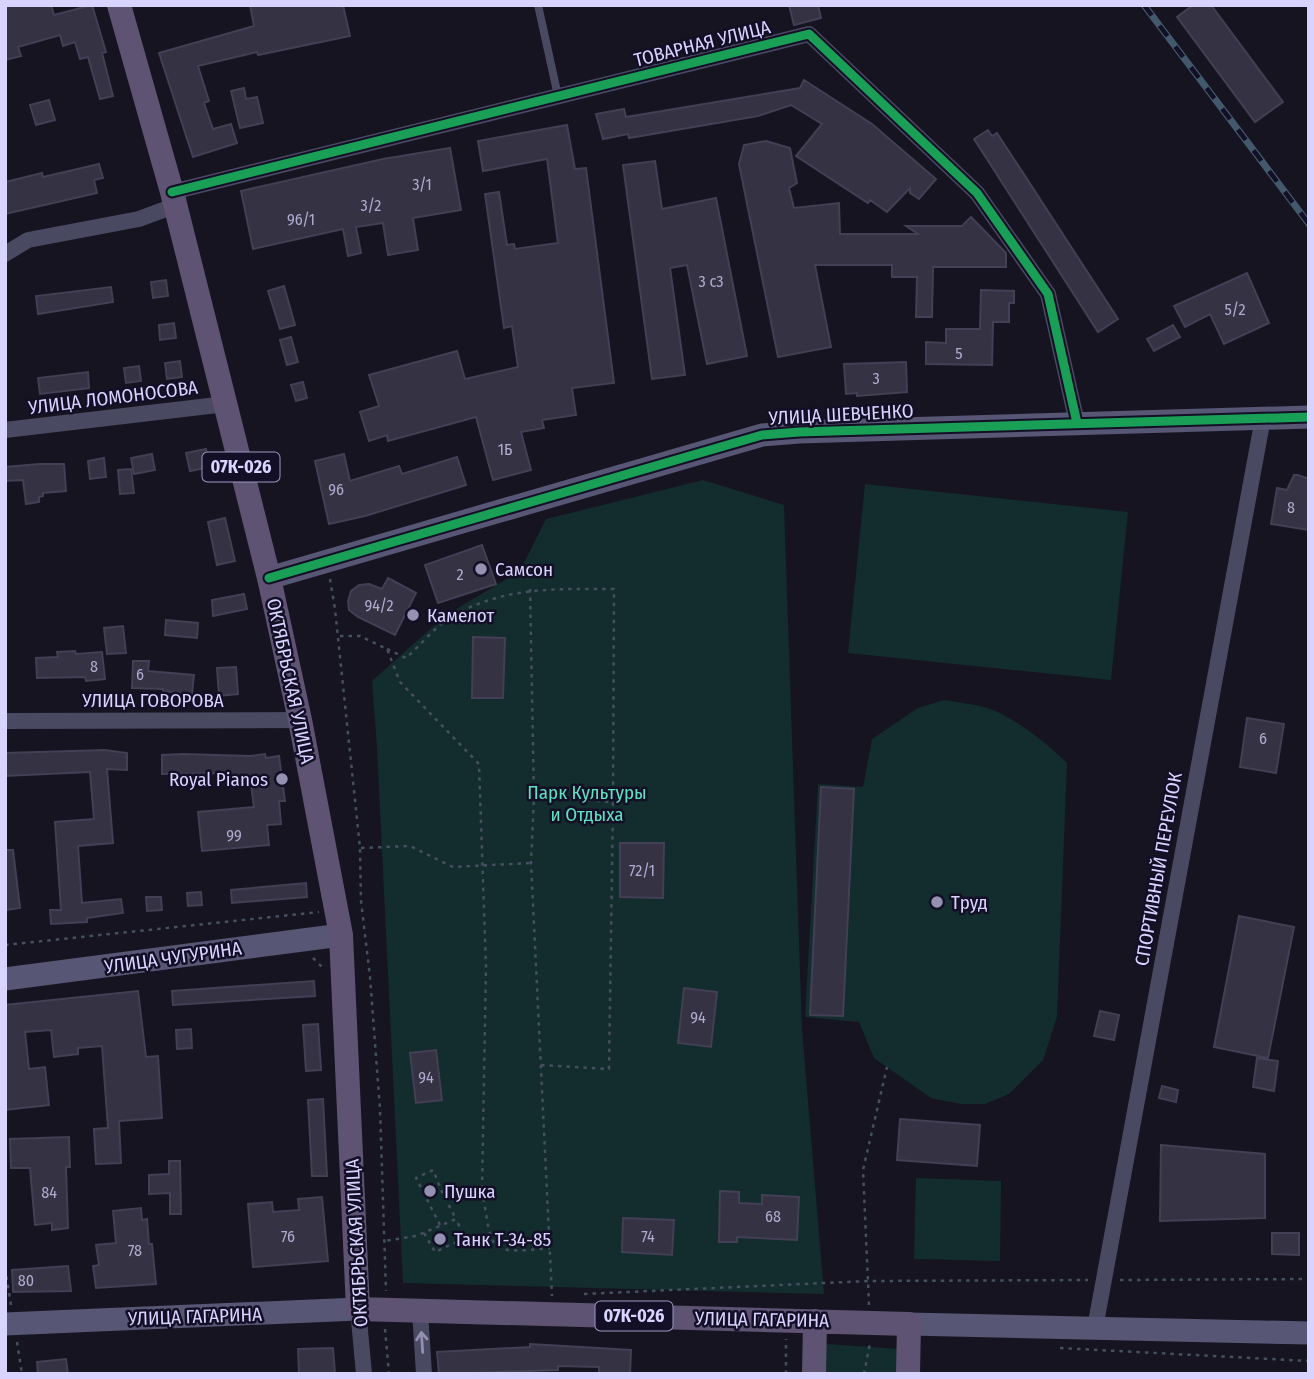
<svg xmlns="http://www.w3.org/2000/svg" width="1314" height="1379" viewBox="0 0 1314 1379" font-family="'Fira Sans Condensed',sans-serif">
<rect width="100%" height="100%" fill="#161421"/>
<!-- green -->
<path fill="#132c2d" d="M703,480l81,25 18,524 22,265 -421,-11 -26,-536 -5,-66 74,-66 74,-44 26,-52z
M865,484l263,28 -17,168 -263,-27z
M944,700c19,3 41,5 58,14 24,13 46,30 65,49l-10,254 -14,43 -34,34 -24,10h-24l-30,-6 -57,-40 -15,-36 -54,-5 13,-233 45,3 9,-48 46,-31z
M916,1178l85,3 -1,80 -86,-2z
M826,1344l74,5v25h-74z"/>
<!-- building -->
<path fill="#343243" stroke="#433f54" stroke-width="2" d="M13,5h38l3,10 38,-10 14,47 -4,1 11,43 -13,3 -12,-42 -8,2 -5,-17 -12,4 -3,-11 -42,12 3,9 -16,4v-53z
M250,5h93l7,31 -92,19 -1,-3 -59,14 11,35 -5,2 9,26 18,-5 6,19 -44,14 -34,-104 95,-27z
M789,5h29l3,13 -27,7z
M1193,5h18l72,97 -28,20 -78,-105z
M804,80l68,44 64,55 -17,20 -9,-6v-5l-23,24 -17,-12 -2,3 -72,-47 26,-32 -31,-19 -33,11 -129,22 -1,-4 -25,5 -7,-25 28,-5 2,8 174,-29z
M244,88l2,11 11,-2 6,26 -23,5 -9,-37z
M49,100l6,20 -19,5 -6,-20z
M567,125l8,44 11,-1 28,215 -42,5 4,27 -34,5 2,8 -23,4 10,38 -38,10 -17,-63 -88,24 -1,-6 -18,6 -9,-29 19,-6 -10,-31 88,-24 8,28 53,-12 -6,-41 -8,2 -19,-134 14,-2 8,53 7,-1 1,5 43,-6 -11,-84 -64,12 -5,-30z
M988,130l4,6 5,-3 121,186 -20,13 -124,-193z
M766,141l24,7 7,35 -8,5 5,20 45,-5 1,31h78l-12,-8h56l9,-9 35,36v14h-73l-1,50h-16l1,-40h-25v-12h-77l16,82 -53,10 -39,-193 5,-19z
M450,148l11,62 -48,8 5,32 -30,5 -5,-32 -27,4 5,26 -13,3 -5,-27 -90,20 -12,-58 142,-32z
M655,161l7,48 54,-11 31,158 -40,8 -20,-99 -17,3 15,107 -33,4 -29,-214z
M99,164l4,14 -9,2 3,13 -92,21v-32l37,-9 1,4z
M1247,273l22,50 -45,21 -14,-30 -25,13 -11,-21z
M166,280l2,16 -15,2 -2,-16z
M284,286l11,39 -15,4 -12,-38z
M111,287l2,15 -75,12 -2,-18z
M981,290l33,1v12h-5v19h-16l-1,43 -66,-1v-22l20,1v-14h34z
M174,323l2,15 -16,2 -1,-15z
M1173,325l7,12 -26,14 -7,-12z
M291,337l7,25 -11,3 -7,-25z
M180,361l2,16 -15,2 -2,-16z
M906,362l1,30 -50,4v-3l-11,1 -2,-30z
M139,366l2,15 -15,2 -2,-15z
M88,372l1,16 -49,6 -2,-16z
M303,382l4,16 -11,3 -5,-16z
M206,449l4,18 -20,4 -4,-18z
M152,454l3,16 -21,4 -3,-16z
M344,454l6,27 49,-15 3,8 55,-17 9,28 -101,31 -36,8 -14,-63z
M104,458l2,19 -16,2 -2,-18z
M39,464h25l2,27 -23,2v3l-4,1v5l-13,2 -3,-24 -18,1v-14z
M131,469l3,24 -14,1 -2,-24z
M1294,475h4l11,4v51l-38,-6 6,-36 10,2z
M225,518l10,43 -18,4 -9,-43z
M482,545l14,39 -58,19 -13,-38z
M388,578l28,15 -21,42 -37,-18 -9,-7 -1,-9 3,-10 8,-6 10,-1 13,5z
M244,594l3,15 -34,7 -1,-16z
M166,620l32,3 -1,15 -32,-3z
M123,626l3,27 -19,1 -3,-26z
M473,637l32,1 -2,60h-31z
M75,651l1,3 26,-2 3,27 -19,2 -1,-4 -48,1 -1,-20 22,-1 -1,-5z
M133,661h16l-1,10 46,4 -2,19 -29,-3v-2l-31,-1z
M236,667l2,27 -19,2 -2,-28z
M1247,718l37,6 -8,49 -36,-6z
M105,750l22,3v17l-20,-1 6,74 -35,3 4,57 39,-4 2,14 -36,5v4l-36,2 -1,-14h11l-6,-88 39,-3 -4,-47 -85,4v-23z
M183,754l67,2 15,-2 1,4 13,-2 6,45h-6l2,23 -14,1 2,20 -67,6 -4,-39 56,-5 -4,-30 -27,-2v-2l-61,1v-19z
M821,787l33,2 -11,227 -33,-1z
M620,843h44l-1,55 -43,-1z
M5,850h8l7,58 -15,2z
M306,883l1,14 -75,6 -1,-13z
M201,892l1,13 -14,1 -1,-13z
M146,897h15l1,13 -15,1z
M1239,916l55,11 -26,131 -54,-11z
M314,981l1,15 -142,9 -1,-14z
M684,988l33,4 -6,55 -33,-4z
M138,991l8,66 12,-1 4,62 -43,3 2,42 -25,1 -2,-35 14,-1 -6,-82 -24,2v6l-24,3 -3,-27 -26,2 4,37 16,-2 4,38 -44,5v-105z
M1100,1011l19,4 -5,25 -20,-4z
M318,1024l3,46 -15,1 -3,-46z
M191,1029l1,19 -15,1 -1,-19z
M436,1050l6,50 -26,3 -6,-50z
M1257,1058l21,3 -4,30 -21,-4z
M1162,1086l16,4 -2,12 -17,-4z
M323,1099l4,77h-15l-4,-76z
M900,1119l80,6 -3,41 -80,-6z
M69,1137l1,30h-4l2,61 -16,2v-7l-17,2 -5,-57h-19l-1,-29z
M1161,1145l104,9v64l-105,3z
M169,1161h11l1,53h-11v-21l-21,1v-19l20,-1z
M720,1191l19,1v11l23,1v-9l37,2 -2,43 -60,-3v5h-18z
M322,1197l6,64 -75,6 -5,-63 24,-2 1,10 26,-2 -1,-11z
M141,1208l1,12 5,-1 2,25h3l4,40 -60,4 -3,-22 6,-1 -3,-20 20,-2 -3,-32z
M623,1218l51,2 -2,35 -50,-3z
M1272,1233h27v22l-27,-1z
M68,1266l3,25 -58,1 -1,-22z
M530,1344l101,6 -1,24h-31v-7l-41,-1v4l-119,4 -2,-22 93,-5z
M333,1348l2,26h-36l-1,-25z
M66,1359l2,15h-30l-1,-12z"/>
<g fill="none" stroke-linecap="round" stroke-linejoin="round">
<!-- path -->
<path stroke="#44505f" stroke-width="2.5" stroke-dasharray="3.5 5" stroke-linecap="butt" d="M330,579l5,30 25,239 1,53 9,76 10,132 6,182
M530,589l4,208 -3,66 21,433
M340,636h20l27,13 13,33 79,82 7,203 -4,223 -40,2 14,27 -40,17 -32,5
M387,649l19,9c15,-13 31,-34 48,-43 54,-29 102,-26 160,-26l-1,213 -79,-5
M361,848l49,-2 43,21 78,-4
M5,945l314,-33
M313,958l10,10
M541,1065l68,4 4,-267
M482,1190c11,60 2,65 68,58
M440,1225l-24,-47 17,-8 9,22
M424,1233l11,19 30,-14 -9,-19
M5,1268l6,37
M1120,1280l189,-1
M584,1294l284,-13 220,-1
M869,1305l-6,-135 24,-103
M385,1329l4,45
M17,1342l5,32
M1060,1348l249,13
M786,1374v-35
M864,1374l6,-31"/>
<!-- lane -->
<path stroke="#4a4962" stroke-width="8" d="M538,5l20,91"/>
<!-- street -->
<path stroke="#4a4962" stroke-width="16" d="M172,192l637,-158 168,159 71,101 29,129
M5,254l23,-14 111,-21 35,-13
M5,430l221,-26
M5,721l295,-1
M358,1309l6,65
M420,1311l4,63
M1095,1328l168,-910"/>
<!-- secondary -->
<path stroke="#575674" stroke-width="23" d="M269,578l493,-143 37,-3 510,-15
M5,979l336,-44
M5,1324l353,-15
M909,1324l400,9"/>
<!-- primary -->
<path stroke="#5e5373" stroke-width="24" d="M119,5l53,187 97,386 31,142 41,215 17,374 551,15 -1,50
M814,1374l1,-53"/>
<!-- rail casing -->
<g stroke="#43596b" stroke-width="7">
<path id="rail" d="M1144,5l165,219"/>
</g>
<!-- rail -->
<use href="#rail" stroke="#130f26" stroke-width="4.5" stroke-dasharray="13" stroke-linecap="butt"/>
<!-- cycleway casing -->
<g stroke="#130f26" stroke-width="13">
<path id="cycleway" d="M172,192l637,-158 168,159 71,101 29,129
M269,578l493,-143 37,-3 510,-15"/>
</g>
<!-- cycleway -->
<use href="#cycleway" stroke="#1a9f57" stroke-width="9"/>
</g>
<!-- one-way arrows -->
<defs><path id="oneway-shaft" d="M-6 0H5M1.5-3L5.5 0L1.5 3" fill="none" stroke-width="1.6" stroke-linecap="round" stroke-linejoin="round" transform="scale(1.75)"/></defs>
<use stroke="#928eb0" href="#oneway-shaft" transform="translate(422 1342) rotate(-94)"/>
<!-- markers -->
<g fill="#9591b1" stroke="#130f26" stroke-width="2.5">
<circle cx="481" cy="569" r="7"/>
<circle cx="413" cy="615" r="7"/>
<circle cx="282" cy="779" r="7"/>
<circle cx="937" cy="902" r="7"/>
<circle cx="430" cy="1191" r="7"/>
<circle cx="440" cy="1239" r="7"/>
</g>
<g text-anchor="middle" stroke-width="5" stroke-linejoin="round" paint-order="stroke">
<!-- number labels -->
<g font-size="16" fill="#b0acd0">
<text x="422" y="190">3/1</text>
<text x="371" y="211">3/2</text>
<text x="301" y="225">96/1</text>
<text x="711" y="287">3 с3</text>
<text x="1235" y="315">5/2</text>
<text x="959" y="359">5</text>
<text x="876" y="384">3</text>
<text x="505" y="455">1Б</text>
<text x="336" y="495">96</text>
<text x="1291" y="513">8</text>
<text x="460" y="580">2</text>
<text x="379" y="611">94/2</text>
<text x="94" y="672">8</text>
<text x="140" y="680">6</text>
<text x="1263" y="744">6</text>
<text x="234" y="841">99</text>
<text x="642" y="876">72/1</text>
<text x="698" y="1023">94</text>
<text x="426" y="1083">94</text>
<text x="49" y="1198">84</text>
<text x="773" y="1222">68</text>
<text x="288" y="1242">76</text>
<text x="648" y="1242">74</text>
<text x="135" y="1256">78</text>
<text x="26" y="1286">80</text>
</g>
<!-- shield labels -->
<g fill="#130f26" stroke="#9e99be" stroke-width="2">
<rect x="202.5" y="452.5" width="77" height="29" rx="5"/>
<rect x="595.5" y="1301.5" width="77" height="29" rx="5"/>
</g>
<g font-size="18" font-weight="bold" fill="#d9d4ff">
<text x="241" y="473">07К-026</text>
<text x="634" y="1322">07К-026</text>
</g>
<!-- street labels -->
<g font-size="19" fill="#d9d4ff" stroke="#130f26">
<text transform="translate(702 43) rotate(-14)" y="7">ТОВАРНАЯ УЛИЦА</text>
<text transform="translate(113 397) rotate(-7)" y="7">УЛИЦА ЛОМОНОСОВА</text>
<text transform="translate(841 414) rotate(-3)" y="7">УЛИЦА ШЕВЧЕНКО</text>
<text transform="translate(291 681) rotate(78)" y="7">ОКТЯБРЬСКАЯ УЛИЦА</text>
<text x="153" y="707">УЛИЦА ГОВОРОВА</text>
<text transform="translate(1158 869) rotate(-80)" y="7">СПОРТИВНЫЙ ПЕРЕУЛОК</text>
<text transform="translate(173 957) rotate(-8)" y="7">УЛИЦА ЧУГУРИНА</text>
<text transform="translate(356 1243) rotate(-93)" y="7">ОКТЯБРЬСКАЯ УЛИЦА</text>
<text transform="translate(195 1316) rotate(-2)" y="7">УЛИЦА ГАГАРИНА</text>
<text transform="translate(762 1319) rotate(1)" y="7">УЛИЦА ГАГАРИНА</text>
</g>
<!-- poi labels -->
<g font-size="19" fill="#d9d4ff" stroke="#130f26" text-anchor="start">
<text x="495" y="576">Самсон</text>
<text x="427" y="622">Камелот</text>
<text x="268" y="786" text-anchor="end">Royal Pianos</text>
<text x="951" y="909">Труд</text>
<text x="444" y="1198">Пушка</text>
<text x="454" y="1246">Танк Т-34-85</text>
</g>
<!-- park labels -->
<g font-size="19" fill="#5fe0c0" stroke="#130f26">
<text x="587" y="799">Парк Культуры<tspan x="587" dy="22">и Отдыха</tspan></text>
</g>
</g>
<!-- border -->
<rect width="1314" height="1379" fill="none" stroke="#d9d4ff" stroke-width="14"/>
</svg>
